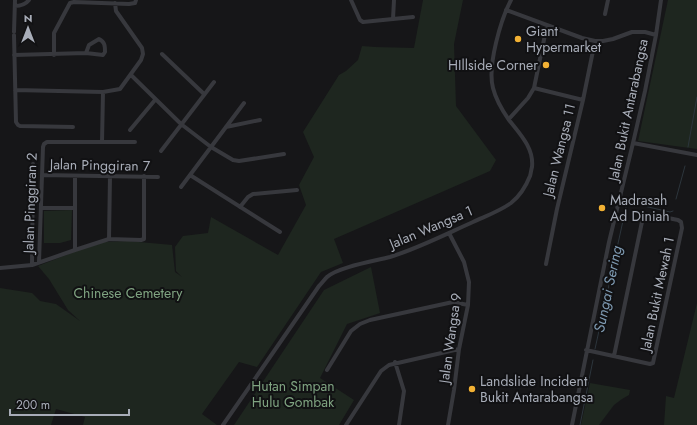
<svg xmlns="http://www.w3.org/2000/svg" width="697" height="425" viewBox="0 0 697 425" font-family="Jost,sans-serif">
<rect width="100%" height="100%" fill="#161618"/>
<!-- green -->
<path fill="#1e261f" d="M423,0h40l-9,44 2,62 40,54 -6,11 -156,68 9,24 -22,9 -64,95 -18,-5 -37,52 15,11h-134l2,-8 -29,-8 -5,16h-51v-137l32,5 8,8 16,3 24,17 -12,-11 -19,-31 -11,-13 41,-16 26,-8 23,-1 44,4 3,27 7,5 -6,-6 -1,-24 8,-11 25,-3 3,-16 67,38 28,-50 -7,-20 15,-28 -11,-25 36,-57 7,-4 12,-11 4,-14 13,1 39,1z
M668,0h29v149l-59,-8z
M72,210l-1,30 -11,3h-16v-32z
M371,267l9,46 -33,11 -27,54 34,22 -15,25h-105l90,-135z
M697,303v122h-33l2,-29 8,2z
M590,383l40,7 -1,5 -7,4 -8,6 -15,20h-18z"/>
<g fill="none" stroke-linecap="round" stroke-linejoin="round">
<!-- stream -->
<path stroke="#2c353c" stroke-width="1" d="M688,147l9,-50
M676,199l9,-33
M595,349l31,-142 3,-4h2l39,9 3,-1
M580,425l13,-65"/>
<!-- minor -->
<path stroke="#37383d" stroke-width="4" d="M351,0l9,20 3,2 50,-5
M15,6c6,0 10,-1 14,-6
M506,10l76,28 13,3h8l10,-2 19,-7h13l11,3
M605,14l3,-14
M393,19l1,-19
M14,32l1,-32
M14,35l2,87 2,3 2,1 53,1
M162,54l42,40
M14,55l72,-2 17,2 2,-3c0,-6 0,-10 -6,-13l-10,6 -3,8
M54,55v-22l16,-30 4,-1 55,2 6,-1 1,-3
M131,75l50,49 30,23 22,13 6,1 45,-7
M534,88l49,12
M15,90l88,2 17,-3 21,-29 2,-6 -1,-6 -26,-37 -1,-8
M509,119l19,-21 6,-10 13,-63
M226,127l34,-7
M130,130l25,-30
M102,142l1,-50
M633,143l64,12
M161,151l53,-69
M42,175l116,2
M190,175l90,57
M181,187l63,-84
M240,207l8,-10 5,-3 44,-4
M41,208h34
M109,239l1,-63
M75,250v-74
M39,262l4,-115 1,-3 3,-2h88
M546,264l11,-55 26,-109 12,-59
M32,265l1,-101
M0,268l32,-3 43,-15 34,-11 32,1 3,-1v-63
M586,350l64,14 3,-1 29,-135 -1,-6 -3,-2 -30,-6h-3l-2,3 -29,139
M395,362l9,29 -5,34
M327,370l24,-39 9,-7 10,-4 83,-18 15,3
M223,425l96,-139c3,-3 5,-6 8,-9 11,-10 48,-16 63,-20 29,-9 56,-23 83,-35 13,-6 27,-11 38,-19 9,-7 15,-17 19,-27 1,-3 1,-6 2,-9 2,-19 -12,-33 -23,-47 -7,-10 -13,-20 -16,-32 -6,-22 8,-69 18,-88
M346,425l35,-54 8,-6 70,-16
M448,425l6,-35 5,-41 9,-44 1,-23 -5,-20 -15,-29
M572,425l37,-183 24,-99 12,-52 11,-56 5,-35"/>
</g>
<!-- markers -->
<g fill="#f2b134" stroke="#111113" stroke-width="1.5">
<circle cx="518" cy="39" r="4"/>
<circle cx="546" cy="65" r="4"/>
<circle cx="602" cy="208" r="4"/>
<circle cx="472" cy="389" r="4"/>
</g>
<g text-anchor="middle" stroke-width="4" stroke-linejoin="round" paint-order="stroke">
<!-- poi labels -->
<g font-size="14" fill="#a8adb8" stroke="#111113" text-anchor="start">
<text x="526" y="36">Giant<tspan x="526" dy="16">Hypermarket</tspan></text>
<text x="538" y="70" text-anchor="end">HIllside Corner</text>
<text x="610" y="205">Madrasah<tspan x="610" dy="16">Ad Diniah</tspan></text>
<text x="480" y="386">Landslide Incident<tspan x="480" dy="16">Bukit Antarabangsa</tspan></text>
</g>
<!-- street labels -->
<g font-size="14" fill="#a8adb8" stroke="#111113">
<text transform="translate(628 110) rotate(-78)" y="5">Jalan Bukit Antarabangsa</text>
<text transform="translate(559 150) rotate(-76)" y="5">Jalan Wangsa 11</text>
<text transform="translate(100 165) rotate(1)" y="5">Jalan Pinggiran 7</text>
<text transform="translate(30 203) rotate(-88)" y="5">Jalan Pinggiran 2</text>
<text transform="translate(431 227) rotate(-23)" y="5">Jalan Wangsa 1</text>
<text transform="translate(657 294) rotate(-78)" y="5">Jalan Bukit Mewah 1</text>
<text transform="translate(450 338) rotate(-82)" y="5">Jalan Wangsa 9</text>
</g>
<!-- park labels -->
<g font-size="14" fill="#7fa381" stroke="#111113">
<text x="128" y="298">Chinese Cemetery</text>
<text x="293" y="391">Hutan Simpan<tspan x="293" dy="16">Hulu Gombak</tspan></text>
</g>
<!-- water labels -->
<g font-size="15" font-style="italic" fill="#7f9bb3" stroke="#111113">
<text transform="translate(608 289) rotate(-78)" y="5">Sungai Sering</text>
</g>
</g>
<!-- north arrow -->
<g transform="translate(28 28)" stroke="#111113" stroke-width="3" paint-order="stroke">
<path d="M0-3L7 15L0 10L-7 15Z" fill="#a8adb8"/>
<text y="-6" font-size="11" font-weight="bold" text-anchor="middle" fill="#a8adb8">N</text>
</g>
<!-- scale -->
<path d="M10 409v6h119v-6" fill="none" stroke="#a8adb8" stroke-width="2"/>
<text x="16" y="409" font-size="12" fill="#a8adb8" stroke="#111113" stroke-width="3" paint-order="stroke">200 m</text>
</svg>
